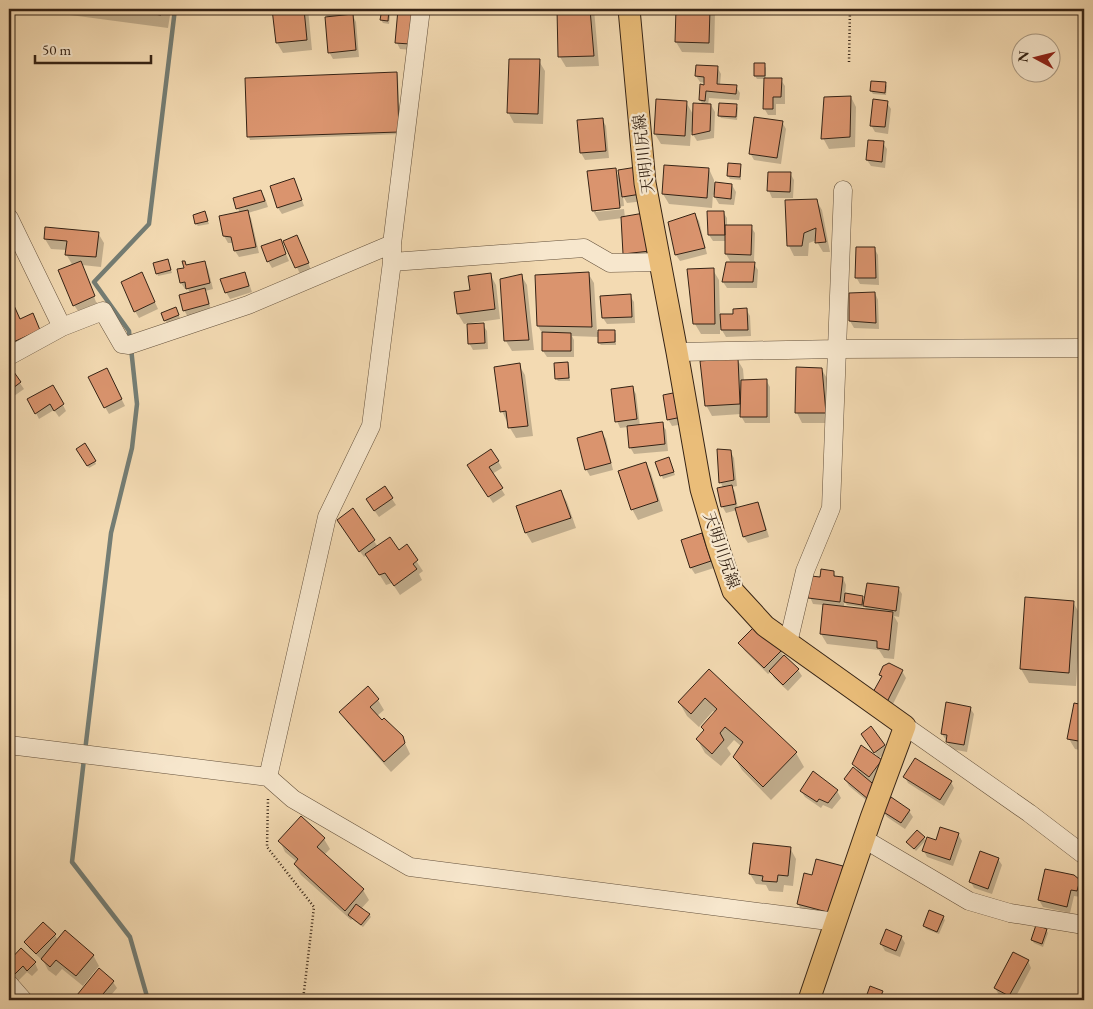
<svg xmlns="http://www.w3.org/2000/svg" width="1093" height="1009" viewBox="0 0 1093 1009" font-family="'EB Garamond','Noto Serif JP',serif">
<rect width="100%" height="100%" fill="#f3dab2"/>
<filter id="stains"><feTurbulence type="fractalNoise" baseFrequency=".004" numOctaves="4"/><feColorMatrix values="0 0 0 0 .2 0 0 0 0 .09 0 0 0 0 .02 0 0 0 .5 -.17"/></filter>
<radialGradient id="worn" r=".72"><stop offset=".6" stop-color="#630" stop-opacity="0"/><stop offset="1" stop-color="#630" stop-opacity=".3"/></radialGradient>
<!-- shadow -->
<path fill="#0003" fill-rule="evenodd" d="M25,9h146l-3,19z
M273,9h35l4,41 -29,3 -6,-10z
M325,9h28l1,9 2,4 3,35 -26,2 -4,-7 -1,-34 -3,-4z
M383,9h8l-2,15 -6,-1 -2,-3z
M400,9h17l-4,41 -13,-1 -3,-6z
M558,9h36l5,57 -33,1 -6,-10z
M677,9h36l2,4 -1,40 -32,-1 -6,-10z
M539,61l6,10 -2,53 -29,-1 -6,-11z
M764,65l2,3v11l15,1 4,6v18h-9v11h-8l-4,-7 1,-29h-8l-2,-3z
M717,67l4,7 -1,11 16,2 4,6 -1,7 -30,-2 -1,7h3l4,7 -1,26 -17,3 -6,-10 -1,15 -29,-2 -6,-10 31,-32 8,14 9,-11 -3,-5 5,-17 -5,-1 -4,-6z
M397,73l1,3 2,58 -150,6 -1,-3z
M872,82l13,1 2,3 -1,9 -13,-1 -2,-3z
M851,97l5,10 -1,40 -26,2 -6,-11z
M887,103l4,6 -3,25 -13,-2 -4,-7z
M736,105l2,3 -1,12 -16,-2 -2,-3z
M602,119l4,7 3,32 -24,2 -4,-7 -3,-32z
M782,122l4,7 -5,35 -27,-4 -4,-7z
M883,143l4,6 -2,19 -14,-2 -4,-6z
M740,166l1,3v11l-11,-1 -2,-3z
M709,169l5,11v3l18,2 4,7 -2,13 -15,-1 -6,-10 -1,14 -43,-4 -6,-10z
M615,170l5,9 24,22 -17,2 -4,-7 1,10 -28,4v2l28,-3 1,9 28,39 -25,3 -4,-7 -1,-35 -24,3 -6,-10z
M769,173h21l4,7 -1,18h-21l-3,-7z
M294,179l3,7 7,20 -22,8 -4,-6z
M261,191l4,7 3,9 -20,6 3,5 8,35 -20,4 -4,-6 -1,-8h-6l-4,-7 16,-23 -6,-14z
M816,200l6,10 8,42h-7l-6,-10v-2l-8,3 -1,13h-14l-5,-10z
M723,212l4,6v8l24,1 4,6 -1,28h-24l-4,-7v-13h-13l-4,-6z
M695,215l4,6 8,33 -27,7 -4,-6z
M206,216l3,8 -11,2 -2,-2z
M98,233l6,10 -3,24 -19,-2 14,37 2,1 -20,8 -4,-6 -1,-39 -7,-12 1,-4 -16,-1 -6,-10z
M280,240l9,21 -17,7 -4,-7z
M285,241l15,2 11,27 -11,4z
M874,248l4,7 1,30 -19,-1 -4,-7z
M168,260l4,13 -14,3 -1,-3z
M185,262l2,5 17,-5 4,7 5,20 -8,2 3,5 3,15 -23,6 -4,-7 6,-17 -2,-4h-3l-4,-6 5,-15z
M754,264l4,6 -1,18h-30l-4,-6z
M713,270l6,10 1,36 14,-1 12,-6 4,7 1,20 -25,1 -6,-10v7h-19l-6,-10z
M245,273l3,7 4,12 -22,7 -4,-7z
M588,273l6,10 3,49 17,-1 2,3v11h-15l-2,-2v-6l-27,-1 2,4v17h-27l-4,-6v-16l-5,-9 -2,-50z
M490,274l6,11 4,34 -36,5 -6,-10 13,-23z
M521,275l6,10 7,65 -22,1 -6,-10z
M145,280l13,29 -19,9 -4,-7z
M875,293l3,7 1,29 -25,-1 -4,-7z
M630,296l4,6 1,21 -28,1 -4,-6z
M11,302l10,18 12,-5 12,25 -31,14 -5,-9v-42z
M177,311l3,7 -13,5 -4,-9z
M483,325l4,6 1,18 -15,1 -4,-7z
M737,359l6,10 1,12 22,-1 4,7v36h-25l-4,-7v-2l-29,2 -6,-11z
M568,364l1,2 1,15h-12l-2,-3z
M519,365l6,10 8,61 -17,2 -6,-10 -1,-7 -2,1 -5,-11z
M9,367l15,22 -10,7 -5,-7z
M822,370l6,10 3,43h-29l-5,-10z
M110,376l15,30 -16,8 -4,-7z
M53,386l13,25 -7,6 -5,-7 -15,9 -10,-20z
M632,387l4,7 4,32 22,-2 4,6 2,21 -34,3 -4,-7 -2,-20 -8,1 -3,-7z
M664,396l21,28 -13,2 -4,-7z
M602,433l4,6 7,31 -23,6 -4,-7z
M9,437l4,7 -4,2z
M85,445l11,19 -7,4 -11,-19z
M718,451h12l4,7 3,28 -5,1 3,5 3,17 19,-6 4,7 8,27 -21,6 -4,-6 -7,-27 -11,3 -4,-7 1,-18 -2,-5z
M1084,452v48l-3,-5z
M669,458l6,17 -12,4 -6,-17z
M498,461l4,7 -10,6 13,21 -12,8 -20,-31z
M645,463l6,10 12,38 -25,9 -6,-11z
M561,492l6,10 9,26 -44,15 -6,-10 -9,-26z
M392,499l4,6 -17,12 -8,-11z
M342,527l32,14 4,6 20,5 8,-6 17,25 -4,3 3,6 -22,15 -8,-12 -6,2 -19,-30 -3,2z
M701,534l4,7 9,27 -19,6 -4,-6 -9,-27z
M833,572l3,5 7,1 3,7 -1,10 17,2 3,5 33,-14 4,6 -3,23 -5,-1 4,7 -4,36 -10,-1 -5,-8 -52,-6 -6,-10 3,-29 -11,-1 -3,-7 12,-19zM844,601l3,4 16,2v-3l4,6 -23,-3z
M1073,602l8,14 -5,70 -47,-3 -8,-14z
M740,643l41,8 3,6 14,13 4,6 -14,15 -14,-13 -3,-6 -3,2 -24,-24z
M709,671l87,82 8,14 -33,33 -29,-30 -8,-13 7,-11 -7,-6 -7,8 4,6 -10,12 -16,-13 -8,-14 8,-8 11,-18 -3,-2 -14,16 -12,-11 -8,-14z
M902,671l4,7 -15,30 -13,-7 4,-23 -2,-3z
M378,700l6,10 -7,6 25,21 8,17 -19,18 -44,-50 -6,-10z
M1075,705l9,1v45l-9,-2 -6,-10z
M970,708l4,6 -7,38 -16,-3 -4,-8 -1,-1 -4,-6z
M866,741l18,4 4,7 -9,6z
M881,761l-9,44 -23,-19 -4,-7 15,-5 -6,-10z
M813,773l24,18 4,7 -9,11 -9,-4 -2,3 -16,-11 -4,-6z
M905,777l46,5 3,6 -10,18 -36,-23z
M883,811h26l4,6 -8,12 -18,-12z
M958,834l4,7 -9,25 -26,-9 -3,-6 12,-10z
M924,838l1,3 -9,10 -8,-9z
M324,839l6,10 -6,6 39,35 6,10 -8,9 8,5 2,3 -8,10 -11,-8 -1,1 -50,-45 -6,-10 2,-3 -12,-10 -5,-11z
M790,848l6,11 -3,27 -9,-1 -1,7 -14,-1 -3,-6 -10,-1 -6,-10z
M998,859l4,6 -10,29 -18,-6 -3,-6z
M842,867l6,10 -12,46 -32,-8 -6,-11 7,-29 8,2z
M1079,881l4,7 -2,9 -7,-1 -4,17 -27,-6 -4,-7z
M943,917l2,3 -6,14 -13,-5 -2,-3z
M1046,930l2,3 -5,14 -9,-4 -2,-3z
M55,935l3,6 35,14 6,11 -16,20 -21,-17 -6,7 -8,-6 -6,-12 -1,1 -12,-11 -3,-6z
M901,937l4,6 -5,14 -15,-6 -4,-7z
M21,950l14,13 3,7 -6,6 -5,-4 -9,9 -9,-9v-9z
M1028,961l3,7 -17,32h-5l-10,-5 -4,-7z
M113,982l4,6 -10,12h-26l-3,-5z
M871,988l11,4 4,6 -1,2h-19z"/>
<g fill="none" stroke-linecap="round" stroke-linejoin="round">
<!-- stream -->
<path stroke="#747d74" stroke-width="4.5" d="M130,341l-1,-10 -35,-49 55,-58 26,-215
M85,751l26,-218 21,-85 5,-44 -6,-56
M84,759l-12,103 58,75 18,63"/>
</g>
<!-- building -->
<path fill="#da946e" stroke="#352315" d="M116,9h45v6z
M272,9h32l3,31 -31,3z
M324,9h27v3l-27,2z
M382,9h7l-1,12 -8,-1z
M398,9h15l-3,35 -15,-1z
M557,9h33l4,47 -36,1z
M676,9h34l-1,34 -34,-1z
M353,14l3,36 -28,3 -3,-36z
M509,59h31l-2,55 -31,-1z
M754,63h11v13h-11z
M696,65l22,1 -1,18 20,1 -1,9 -30,-3 -1,10 -6,-1 1,-16 4,1v-8l-9,-1z
M397,72l2,60 -152,5 -2,-59z
M764,78h18l-1,19h-8v12h-10z
M871,81l15,1 -1,11 -15,-2z
M851,96l-1,41 -29,2 3,-42z
M656,99l31,2 -2,35 -31,-2z
M873,99l15,2 -3,26 -15,-1z
M693,103l18,1 -1,27 -18,4z
M719,103l18,1 -1,13 -18,-1z
M754,117l29,4 -6,37 -28,-4z
M603,118l3,33 -26,2 -3,-33z
M868,140l16,1 -2,21 -16,-2z
M728,163l13,1 -1,13 -13,-1z
M664,165l45,3 -2,30 -45,-4z
M637,167l4,27 -19,3 -4,-27z
M616,168l4,40 -28,3 -5,-40z
M768,172h23l-1,20 -23,-1z
M294,178l8,22 -25,8 -7,-22z
M715,182l17,2 -1,15 -17,-2z
M261,190l4,11 -29,8 -3,-11z
M817,199l9,43 -11,1 1,-15 -12,5 -2,13h-15l-2,-46z
M248,210l8,37 -22,4 -3,-14 -8,-1 -4,-20z
M205,211l3,10 -13,3 -2,-9z
M707,211h17l1,24h-17z
M644,213l6,38 -27,3 -2,-37z
M695,213l10,35 -30,7 -7,-33z
M725,225h27l-1,30 -26,-1z
M45,227l54,5 -3,25 -31,-2 2,-14 -23,-2z
M297,235l12,28 -14,5 -12,-27z
M281,239l5,15 -19,8 -6,-16z
M856,247h19l1,31h-21z
M168,259l3,11 -15,4 -3,-11z
M81,261l14,35 -22,10 -15,-36z
M182,261h3l1,4 19,-4 5,22 -24,6 -1,-7 -5,1 -3,-14 7,-1z
M726,262h29l-2,20h-31z
M714,268l1,56h-22l-6,-55z
M142,272l13,30 -21,10 -13,-30z
M245,272l4,14 -24,7 -5,-14z
M589,272l3,55 -55,-1 -2,-51z
M491,273l4,36 -38,5 -3,-22 16,-2 -2,-14z
M522,274l7,66 -25,1 -4,-62z
M205,288l4,16 -26,7 -4,-16z
M875,292l1,31 -27,-2v-28z
M631,294l1,23 -30,1 -2,-22z
M12,301l8,18 13,-6 7,17 -31,14v-42z
M176,307l3,8 -15,6 -3,-8z
M747,308l1,22h-27l-1,-16h13v-5z
M484,323l1,20 -17,1 -1,-20z
M598,330h17v12l-17,1z
M542,332l29,1v18h-29z
M738,358l2,46 -35,2 -5,-45z
M568,362l1,16 -14,1 -1,-16z
M520,363l8,63 -20,2 -2,-17 -6,1 -6,-45z
M9,365l12,17 -12,9z
M796,367l26,1 4,45h-31z
M107,368l15,31 -18,9 -16,-31z
M767,379v38h-27l1,-37z
M53,385l11,19 -10,7 -4,-7 -15,10 -8,-15z
M633,386l4,33 -22,3 -4,-33z
M678,392l4,25 -15,3 -4,-25z
M663,422l2,22 -36,4 -2,-22z
M602,431l9,32 -26,7 -8,-32z
M85,443l11,18 -9,5 -11,-17z
M491,449l8,12 -10,6 14,21 -15,9 -21,-32z
M717,449l14,1 3,30 -15,3z
M1083,451h1v45l-4,-1z
M669,457l5,15 -14,4 -5,-14z
M646,462l12,39 -27,9 -13,-39z
M732,485l4,19 -15,3 -4,-19z
M385,486l8,12 -19,13 -8,-12z
M561,490l10,28 -46,15 -9,-27z
M758,502l8,28 -23,7 -8,-29z
M353,508l22,32 -16,12 -22,-32z
M702,533l9,28 -21,7 -9,-28z
M390,537l9,13 8,-6 11,16 -5,4 4,5 -23,17 -9,-13 -6,2 -14,-21z
M821,569l13,2v5l9,1 -3,25 -32,-4 3,-22 9,1z
M867,583l32,4 -3,24 -33,-5z
M845,593l18,3 -1,9 -18,-3z
M1025,597l49,4 -5,72 -49,-4z
M823,604l70,8 -4,38 -12,-2v-7l-57,-7z
M756,625l26,25 -18,18 -26,-25z
M784,655l15,14 -16,16 -14,-14z
M889,663l14,7 -16,32 -15,-8 10,-18 -3,-1 4,-9z
M709,669l88,83 -34,35 -30,-30 10,-15 -18,-15 -5,6 4,7 -12,14 -16,-15 8,-9 -3,-3 16,-18 -12,-11 -14,16 -13,-12z
M368,686l11,13 -9,8 12,13 2,-2 19,18 2,7 -21,19 -45,-50z
M946,702l25,5 -7,38 -18,-3 1,-7 -6,-1z
M1074,703l10,2v37l-17,-3z
M871,726l14,19 -11,8 -13,-19z
M861,745l21,15 -13,17 -17,-13z
M915,758l37,23 -12,19 -37,-23z
M853,767l25,21 -10,11 -24,-20z
M813,771l25,19 -10,13 -9,-4 -2,3 -17,-11z
M891,797l19,13 -9,13 -19,-12z
M1083,803l1,1v22l-4,-1z
M301,816l24,22 -8,9 47,42 -19,22 -51,-47 4,-5 -20,-18z
M940,827l19,6 -9,27 -28,-9 5,-14 9,3z
M917,830l8,7 -11,12 -8,-7z
M753,843l38,4 -3,29 -10,-1 -1,7 -15,-1 1,-5 -14,-2z
M980,851l19,7 -11,31 -19,-7z
M816,859l27,7 -12,47 -34,-9 7,-31 8,2z
M1045,869l29,6 6,5 -3,11 -6,-1 -4,17 -29,-7z
M356,904l14,10 -9,11 -13,-10z
M929,910l15,6 -7,16 -14,-6z
M43,922l13,12 -20,20 -12,-12z
M1036,925l11,4 -5,15 -11,-4z
M886,929l16,7 -6,15 -16,-7z
M65,930l29,25 -18,21 -20,-16 -6,7 -9,-8z
M21,948l15,14 -9,9 -4,-5 -10,10 -4,-5v-10z
M1013,952l16,8 -20,36 -15,-8z
M99,968l15,13 -16,19h-15l-6,-5z
M870,986l13,5 -4,9h-14z"/>
<g fill="none" stroke-linecap="round" stroke-linejoin="round">
<!-- minor casing -->
<g stroke="#64513c" stroke-width="19">
<path id="minor" d="M9,218l53,109
M392,262l192,-14 26,15 51,-1
M677,352l160,-3 247,-1
M9,356l53,-29 41,-16 19,33 7,1 119,-40 144,-61
M788,643l17,-72 26,-63 12,-318
M905,726l124,87 55,42
M9,745l259,32 25,22 117,68 426,55
M268,777l59,-260 44,-91 21,-164v-18l29,-235
M864,839l105,62 41,12 74,12
M9,984l14,16"/>
</g>
<!-- major casing -->
<g stroke="#352315" stroke-width="23">
<path id="major" d="M629,9l16,174 32,169 24,137 16,55 16,47 32,35 140,100 -34,92 -62,182"/>
</g>
<!-- path -->
<path stroke="#352315" stroke-width="2.5" stroke-dasharray="1 2.5" stroke-linecap="butt" d="M849,62l1,-53
M268,799l-1,48 47,60 -11,93"/>
<!-- minor -->
<use href="#minor" stroke="#f7e7cd" stroke-width="18"/>
<!-- major -->
<use href="#major" stroke="#eabd79" stroke-width="21"/>
</g>
<g text-anchor="middle" stroke-width="4.5" stroke-linejoin="round" paint-order="stroke">
<!-- street labels -->
<g font-size="16" fill="#352315" stroke="#f7e7cd">
<text transform="translate(643 154) rotate(-97)" y="6">天明川尻線</text>
<text transform="translate(722 550) rotate(71)" y="6">天明川尻線</text>
</g>
</g>
<!-- margin -->
<rect width="1093" height="1009" fill="none" stroke="#f3dab2" stroke-width="30"/>
<rect x="10" y="10" width="1073" height="989" fill="none" stroke="#352315" stroke-width="2.5"/>
<rect x="15" y="15" width="1063" height="979" fill="none" stroke="#352315"/>
<!-- north arrow -->
<g transform="translate(1036 58) rotate(277)"><circle r="24" fill="#f7e7cd" stroke="#a99983"/>
<path d="M0-4L9 19L0 12L-9 19Z" fill="#8f2418"/>
<text y="-8" font-size="14" font-weight="bold" text-anchor="middle" fill="#352315">N</text>
</g>
<!-- scale -->
<path d="M35 55v8h116v-8" fill="none" stroke="#352315" stroke-width="2.5"/>
<text x="42" y="55" font-size="15" fill="#352315" stroke="#f7e7cd" stroke-width="4" paint-order="stroke">50 m</text>
<rect width="100%" height="100%" filter="url(#stains)"/>
<rect width="100%" height="100%" fill="url(#worn)"/>
</svg>
